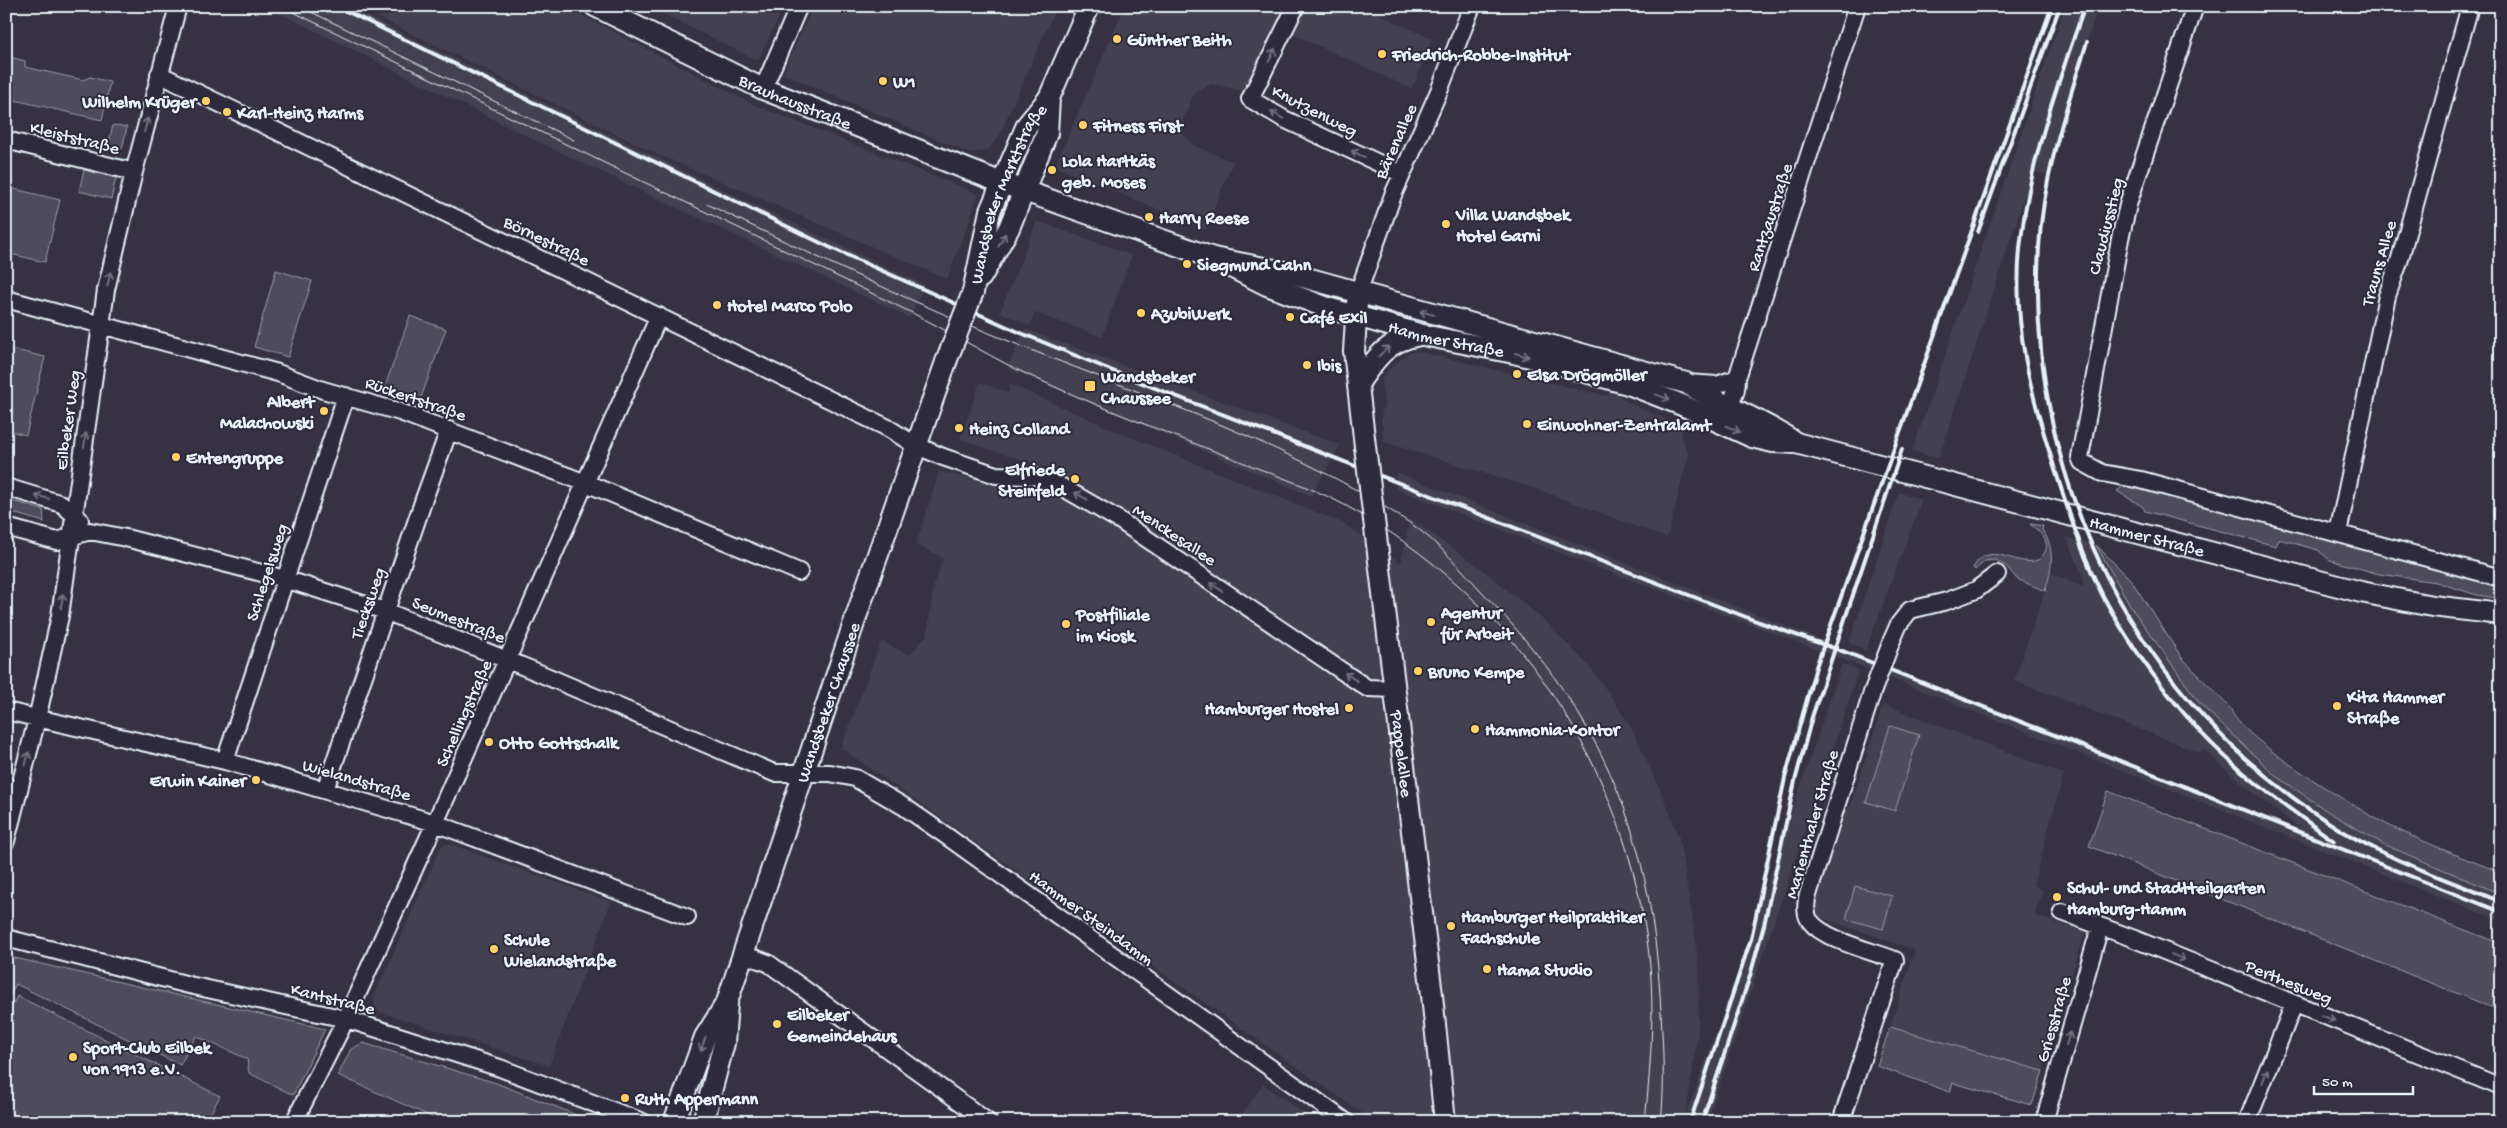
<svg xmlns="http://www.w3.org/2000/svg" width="2507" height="1128" viewBox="0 0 2507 1128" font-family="'Gochi Hand',sans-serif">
<rect width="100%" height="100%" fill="#363244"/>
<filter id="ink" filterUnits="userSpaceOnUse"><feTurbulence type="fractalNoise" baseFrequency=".02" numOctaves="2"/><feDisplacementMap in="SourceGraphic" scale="10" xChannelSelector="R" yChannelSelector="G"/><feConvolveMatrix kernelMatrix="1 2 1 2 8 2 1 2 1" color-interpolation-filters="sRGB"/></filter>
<g filter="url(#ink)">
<!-- built -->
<path fill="#433f51" d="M265,6h82l385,188 192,91 -14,33 -355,-168z
M355,6h209l193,100 222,88 -32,85 -288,-124z
M647,6h137l-26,55z
M813,6h244l-59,132 -11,13 -18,2 -186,-79z
M1125,6h164l-41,86 -37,-8 -11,5 -7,7 -11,26 1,12 10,11 40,17 -28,68 -150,-64z
M1308,6h53l71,33 -20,50 -119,-55z
M2065,6h33l-52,169 -13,-4 -94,287h-3l-24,-7z
M1037,221l95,34 -30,82 -67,-24 -5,13 -30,-14z
M1025,329l315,116 -29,51 -304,-128z
M1416,351l191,45 4,-6 18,13 55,24 -3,10 8,17 -22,84 -125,-47 -158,-49 -3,-28 3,-9 -3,-24 3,-7 23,-20z
M980,382l28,11 2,-9 113,50 220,89 58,40 9,-44 67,46 68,56 44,45 23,31 21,34 31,67 15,40 15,89 5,46 -1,61 -12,80 29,-77 127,-373 17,6 -152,452h-332l-534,-374 40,-107 28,14 18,-20 7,-51 9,-26 -27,-13 23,-74 101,25 17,-24 -97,-33z
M1396,472l904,357 -53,-41 -43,-38 -3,3 -187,-72 37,-108 32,14v-10l-17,-40 30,8 37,65 31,46 163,155 58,34 116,49v27l-659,-262 -259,-97 -187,-73z
M1899,492l23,8 -56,150 -17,-7z
M1883,704l181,70 -31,111 10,5 -9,25 51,17 -42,139 -153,-44 25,-77 -93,-32 -10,-9 30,-104 8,2z
M444,844h6l161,58 -62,164 -169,-54 -5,-4 -1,-11 66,-149z
M1263,1084l53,38h-79z"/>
<!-- green -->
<path fill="#4d4b5c" stroke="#9a9eaa" d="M6,56l19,5v6l58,13 7,-3 20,5 -8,38 -96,-22z
M113,125l14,2 -5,22 -14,-3z
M84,170l32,8 -5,21 -32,-8z
M6,187l54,13 -15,62 -39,-9z
M276,270l36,11 -24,76 -34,-10z
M410,316l36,13 -27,74 -36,-11z
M6,348l39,9 -19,78 -20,-5z
M2127,483l374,101v15l-24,-4 -41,-13 -57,-8 -49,-14 -12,-10 -39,-11 -3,7 -131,-35 -2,-4 -26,-16z
M6,499l37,11 1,12 -38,-11z
M2030,524l13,2 -1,4c14,18 10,40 3,61l-28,-12 -10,-12 -11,-7 -11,1 -10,9 -2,-2c17,-30 41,0 65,-8 17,-14 5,-26 -8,-36z
M2096,545l35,35 51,78 49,51c5,27 132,104 161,118 35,16 72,32 109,45v22l-116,-49 -58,-34 -52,-36 -74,-70 -68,-95z
M1890,726l29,9 -24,76 -29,-9z
M2108,791l393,153v67l-412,-165z
M1855,886l37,10 -9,33 -37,-10z
M6,956l319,73 -32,66 -44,-22 -2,-14 -51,-23 -16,29 -164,-81 -10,19z
M17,996l203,100 -14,26h-200v-104z
M1890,1027l153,44 -11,34 -79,-22 -3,9 -73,-26z
M363,1043l133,40 98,39h-151l-105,-47 13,-26z"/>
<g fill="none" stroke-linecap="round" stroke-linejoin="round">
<!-- minor casing -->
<g stroke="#e8f1f8" stroke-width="20">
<path id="minor" d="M1296,6l-46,93 34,20 118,55
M2195,6l-66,195 -9,38 -40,218 2,5 20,11 39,7 360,98
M159,74l729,354 27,17 28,12 53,18 37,1 22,7 64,37 248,168 29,1
M763,89l36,-83
M6,140l128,32
M1358,293l35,-98 46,-104 33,-85
M6,299l272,74 45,17 77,22 191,73 208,87
M1686,383l31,2 20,-7
M1716,409c17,-3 21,-16 21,-31l120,-372
M6,487l56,17 18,16
M6,527l51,14 33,-10 36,7 159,41 100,32 147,59 242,103h56l25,5 48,28 42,29 401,287
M2338,533l49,-237 12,-34 71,-256
M1892,640l7,-16 11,-14 37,-9 29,-11 21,-16
M6,711l219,50 210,62 252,94
M225,761l121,-365
M325,790l99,-291 25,-69
M6,841l31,-122 23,-103 46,-326 28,-118 44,-166
M2062,912l70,26 369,149
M6,938l183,47 157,34 154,49 143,54
M742,954l26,9 220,159
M294,1122l52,-103 89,-196 224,-507
M1841,1122l54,-162c-23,-9 -71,-20 -85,-39 -5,-7 -4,-15 -3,-23l65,-205
M2044,1122l56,-195
M2247,1122l47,-118"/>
</g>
<!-- major casing -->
<g stroke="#e8f1f8" stroke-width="24">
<g id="major">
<path id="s1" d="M595,6l168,83 239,94 211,75 72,14 401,111c35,23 76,36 110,60"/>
<path id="s2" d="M1213,258l54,27 61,23 95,27 91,18 50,13 67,19 51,20 70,32 21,5 23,1 565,149 71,14 69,8"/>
<path d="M981,277l28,-49 38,-95 2,-35"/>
<path id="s3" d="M973,292l17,-81 37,-86 22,-27 40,-92"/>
<path d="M1357,303l-3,48 11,95"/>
<path d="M1358,384c18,-26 28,-43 62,-49"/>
<path id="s4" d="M1379,561l53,434 13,127"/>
<path id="s5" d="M674,1122l31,-85 22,-35 132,-394 87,-246"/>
<path d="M703,1122l21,-79 3,-39"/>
</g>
</g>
<!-- minor -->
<use href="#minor" stroke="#2f2a3d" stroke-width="16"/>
<!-- major -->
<use href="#major" stroke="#2f2a3d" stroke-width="20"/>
<!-- tram -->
<path stroke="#e8f1f8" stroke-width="1" d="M281,6c207,101 414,200 621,302 40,19 78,43 118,63 72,34 148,62 222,91 29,12 60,22 89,36 171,86 289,253 316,442 9,60 4,121 -2,182
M299,6l275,134
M707,204c105,51 210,101 319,144 130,52 268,97 384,175 28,19 52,47 74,71 122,127 169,243 177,419 2,36 4,72 0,109"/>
<!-- rail -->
<path stroke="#e8f1f8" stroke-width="4" d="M336,6l493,241 192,86 121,50 280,109 337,130 86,30 656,260
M2085,6c-26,74 -53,148 -63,226 -13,90 10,168 38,253 12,37 25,76 43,111 23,43 53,85 85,122 41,49 95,86 146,123
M2087,42c-21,67 -44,135 -48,205 -14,236 99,457 300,582 51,31 107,50 162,73
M1978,232l82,-226
M1690,1122l61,-183 34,-161 31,-111 236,-661
M1702,1122l48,-146 14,-51 31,-144 17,-64 90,-268"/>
<!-- minor-bridge casing -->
<g stroke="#e8f1f8" stroke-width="20" stroke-linecap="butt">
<path id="minor-bridge" d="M1872,693l20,-53"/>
</g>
<!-- major-bridge casing -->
<g stroke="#e8f1f8" stroke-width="24" stroke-linecap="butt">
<path id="major-bridge" d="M946,362l27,-70
M1365,446l14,115"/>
</g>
<!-- minor-bridge -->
<use href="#minor-bridge" stroke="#2f2a3d" stroke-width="16"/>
<!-- major-bridge -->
<use href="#major-bridge" stroke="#2f2a3d" stroke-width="20"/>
</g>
<!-- one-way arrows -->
<defs><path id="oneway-shaft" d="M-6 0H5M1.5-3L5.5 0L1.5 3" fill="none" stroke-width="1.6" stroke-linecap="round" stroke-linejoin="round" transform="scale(1.25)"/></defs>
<g stroke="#70707e">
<use href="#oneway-shaft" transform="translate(1272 55) rotate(-64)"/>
<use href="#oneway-shaft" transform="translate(1277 115) rotate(-149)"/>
<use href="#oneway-shaft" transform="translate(146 125) rotate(-76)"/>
<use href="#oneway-shaft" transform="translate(1358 154) rotate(-155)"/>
<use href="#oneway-shaft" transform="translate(1002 240) rotate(-61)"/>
<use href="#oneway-shaft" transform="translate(109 279) rotate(-77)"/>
<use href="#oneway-shaft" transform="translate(1427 313) rotate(-165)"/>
<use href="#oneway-shaft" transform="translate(1384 351) rotate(-44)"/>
<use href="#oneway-shaft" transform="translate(1522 355) rotate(15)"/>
<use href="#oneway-shaft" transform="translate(1663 397) rotate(20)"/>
<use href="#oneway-shaft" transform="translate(1733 429) rotate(24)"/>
<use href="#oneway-shaft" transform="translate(85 440) rotate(-82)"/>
<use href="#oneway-shaft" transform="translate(1081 496) rotate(-151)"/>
<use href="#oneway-shaft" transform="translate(42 497) rotate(-164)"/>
<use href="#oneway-shaft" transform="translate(1216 587) rotate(-146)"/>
<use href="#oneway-shaft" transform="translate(62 601) rotate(-81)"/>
<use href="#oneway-shaft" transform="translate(1351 677) rotate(-147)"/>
<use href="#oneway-shaft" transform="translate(27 759) rotate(-76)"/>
<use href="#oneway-shaft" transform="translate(2178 957) rotate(22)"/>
<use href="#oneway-shaft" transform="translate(2328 1018) rotate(22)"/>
<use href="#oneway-shaft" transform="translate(2068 1039) rotate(-74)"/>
<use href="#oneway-shaft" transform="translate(703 1044) rotate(110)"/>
<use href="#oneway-shaft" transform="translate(2265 1076) rotate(-68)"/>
</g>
</g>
<!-- markers -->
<g fill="#ffd166" stroke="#2f2a3d" stroke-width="2">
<circle cx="1117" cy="39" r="5"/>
<circle cx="1382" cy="54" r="5"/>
<circle cx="883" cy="81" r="5"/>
<circle cx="206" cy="101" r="5"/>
<circle cx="227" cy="112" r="5"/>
<circle cx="1083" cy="125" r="5"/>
<circle cx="1052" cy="170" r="5"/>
<circle cx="1149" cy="217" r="5"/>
<circle cx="1446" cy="224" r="5"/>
<circle cx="1187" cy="264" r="5"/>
<circle cx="717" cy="305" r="5"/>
<circle cx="1141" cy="313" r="5"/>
<circle cx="1290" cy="317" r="5"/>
<circle cx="1307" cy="365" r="5"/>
<circle cx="1517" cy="374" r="5"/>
<rect x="1084" y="380" width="12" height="12" rx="2.5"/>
<circle cx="324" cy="411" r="5"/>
<circle cx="1527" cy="424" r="5"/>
<circle cx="959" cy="428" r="5"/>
<circle cx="176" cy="457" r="5"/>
<circle cx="1075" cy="479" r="5"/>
<circle cx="1431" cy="622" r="5"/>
<circle cx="1066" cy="624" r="5"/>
<circle cx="1418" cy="671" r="5"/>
<circle cx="2337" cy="706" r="5"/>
<circle cx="1349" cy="708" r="5"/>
<circle cx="1475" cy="729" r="5"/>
<circle cx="489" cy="742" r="5"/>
<circle cx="256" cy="780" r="5"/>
<circle cx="2057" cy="897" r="5"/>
<circle cx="1451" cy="926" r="5"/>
<circle cx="494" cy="949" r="5"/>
<circle cx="1487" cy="969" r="5"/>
<circle cx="777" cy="1024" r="5"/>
<circle cx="73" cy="1057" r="5"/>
<circle cx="625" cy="1098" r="5"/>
</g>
<g text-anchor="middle" stroke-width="4" stroke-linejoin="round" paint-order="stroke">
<!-- poi labels -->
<g font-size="18" font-weight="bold" fill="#e8f1f8" stroke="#2f2a3d" text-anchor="start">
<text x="1127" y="45">Günther Beith</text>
<text x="1392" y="60">Friedrich-Robbe-Institut</text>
<text x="893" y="87">W1</text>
<text x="196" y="107" text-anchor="end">Wilhelm Krüger</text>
<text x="237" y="118">Karl-Heinz Harms</text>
<text x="1093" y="131">Fitness First</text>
<text x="1062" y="166">Lola Hartkäs<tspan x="1062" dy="21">geb. Moses</tspan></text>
<text x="1456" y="220">Villa Wandsbek<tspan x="1456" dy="21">Hotel Garni</tspan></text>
<text x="1159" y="223">Harry Reese</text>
<text x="1197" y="270">Siegmund Cahn</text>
<text x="727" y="311">Hotel Marco Polo</text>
<text x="1151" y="319">AzubiWerk</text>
<text x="1300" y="323">Café Exil</text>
<text x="1317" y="371">Ibis</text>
<text x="1527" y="380">Elsa Drögmöller</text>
<text x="1101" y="382">Wandsbeker<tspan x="1101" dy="21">Chaussee</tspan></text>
<text x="314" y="407" text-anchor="end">Albert<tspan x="314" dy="21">Malachowski</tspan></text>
<text x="1537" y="430">Einwohner-Zentralamt</text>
<text x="969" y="434">Heinz Colland</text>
<text x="186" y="463">Entengruppe</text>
<text x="1065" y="475" text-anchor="end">Elfriede<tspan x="1065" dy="21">Steinfeld</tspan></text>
<text x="1441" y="618">Agentur<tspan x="1441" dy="21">für Arbeit</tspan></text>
<text x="1076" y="620">Postfiliale<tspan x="1076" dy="21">im Kiosk</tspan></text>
<text x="1428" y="677">Bruno Kempe</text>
<text x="2347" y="702">Kita Hammer<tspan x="2347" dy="21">Straße</tspan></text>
<text x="1339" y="714" text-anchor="end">Hamburger Hostel</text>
<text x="1485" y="735">Hammonia-Kontor</text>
<text x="499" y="748">Otto Gottschalk</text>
<text x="246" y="786" text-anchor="end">Erwin Kainer</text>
<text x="2067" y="893">Schul- und Stadtteilgarten<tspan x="2067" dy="21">Hamburg-Hamm</tspan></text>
<text x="1461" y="922">Hamburger Heilpraktiker<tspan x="1461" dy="21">Fachschule</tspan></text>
<text x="504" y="945">Schule<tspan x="504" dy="21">Wielandstraße</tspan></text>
<text x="1497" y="975">Hama Studio</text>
<text x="787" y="1020">Eilbeker<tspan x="787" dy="21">Gemeindehaus</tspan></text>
<text x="83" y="1053">Sport-Club Eilbek<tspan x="83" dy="21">von 1913 e.V.</tspan></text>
<text x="635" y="1104">Ruth Appermann</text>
</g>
<!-- street labels -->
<g font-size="18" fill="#e8f1f8" stroke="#2f2a3d">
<text dy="6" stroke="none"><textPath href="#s1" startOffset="222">Brauhausstraße</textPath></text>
<text transform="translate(1315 110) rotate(27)" y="6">Knutzenweg</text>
<text transform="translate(75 137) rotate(14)" y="6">Kleiststraße</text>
<text transform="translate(1395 141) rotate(-66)" y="6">Bärenallee</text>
<text dy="6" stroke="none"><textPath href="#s3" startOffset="105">Wandsbeker Marktstraße</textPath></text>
<text transform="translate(1769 217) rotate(-72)" y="6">Rantzaustraße</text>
<text transform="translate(2105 226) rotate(-76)" y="6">Claudiusstieg</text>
<text transform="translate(547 240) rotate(26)" y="6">Börnestraße</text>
<text transform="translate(2378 263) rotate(-74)" y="6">Trauns Allee</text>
<text dy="6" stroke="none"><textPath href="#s2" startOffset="248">Hammer Straße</textPath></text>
<text transform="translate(416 398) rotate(19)" y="6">Rückertstraße</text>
<text transform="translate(67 420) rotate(-82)" y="6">Eilbeker Weg</text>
<text transform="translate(1175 534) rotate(34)" y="6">Menckesallee</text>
<text dy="6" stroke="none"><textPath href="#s2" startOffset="978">Hammer Straße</textPath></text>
<text transform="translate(266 572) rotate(-72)" y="6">Schlegelsweg</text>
<text transform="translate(367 603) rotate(-71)" y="6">Tiecksweg</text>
<text transform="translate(459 619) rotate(22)" y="6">Seumestraße</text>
<text dy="6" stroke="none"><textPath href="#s5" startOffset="448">Wandsbeker Chaussee</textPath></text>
<text transform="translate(463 713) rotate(-66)" y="6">Schellingstraße</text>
<text dy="6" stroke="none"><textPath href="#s4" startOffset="194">Pappelallee</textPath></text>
<text transform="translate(357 779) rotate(16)" y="6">Wielandstraße</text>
<text transform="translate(1811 824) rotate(-74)" y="6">Marienthaler Straße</text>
<text transform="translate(1092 917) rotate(36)" y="6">Hammer Steindamm</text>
<text transform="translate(2289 981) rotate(22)" y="6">Perthesweg</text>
<text transform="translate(333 998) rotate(14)" y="6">Kantstraße</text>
<text transform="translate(2053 1019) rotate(-74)" y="6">Griesstraße</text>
</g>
</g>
<!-- margin -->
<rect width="2507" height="1128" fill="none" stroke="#2f2a3d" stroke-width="25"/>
<rect x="12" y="12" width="2482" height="1103" fill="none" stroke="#e8f1f8" stroke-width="2" filter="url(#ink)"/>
<!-- scale -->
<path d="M2314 1086v8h99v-8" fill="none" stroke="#e8f1f8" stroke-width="2.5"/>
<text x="2322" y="1086" font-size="15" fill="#e8f1f8" stroke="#2f2a3d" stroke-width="4" paint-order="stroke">50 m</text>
</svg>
